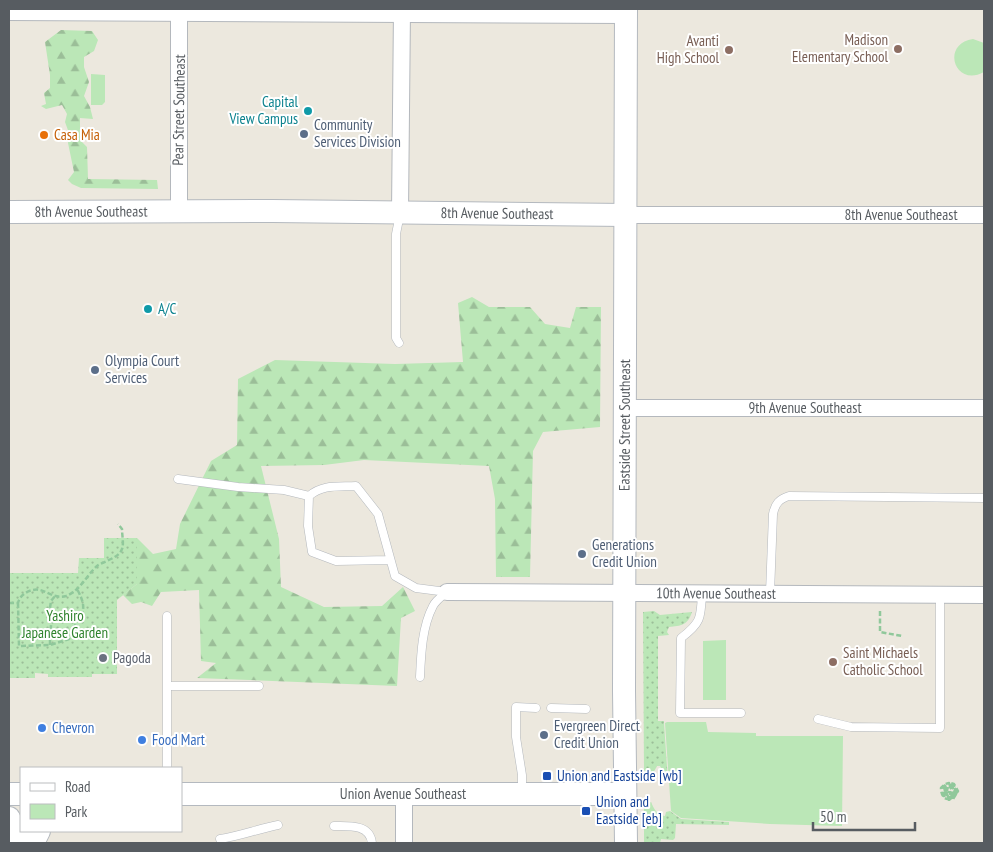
<svg xmlns="http://www.w3.org/2000/svg" width="993" height="852" viewBox="0 0 993 852" font-family="'PT Sans Narrow',sans-serif">
<defs>
<pattern id="grass-dots" width="8" height="8" patternUnits="userSpaceOnUse" patternTransform="scale(1.25)"><rect width="8" height="8" fill="#bbe7b7"/><path d="M2 2h.1M6 6h.1" fill="none" stroke="#9bbe98" stroke-width="1.8" stroke-linecap="round"/></pattern>
<pattern id="forest-firs" width="22" height="20" patternUnits="userSpaceOnUse" patternTransform="scale(1.25)"><rect width="22" height="20" fill="#bbe7b7"/><path d="M5 1l3.5 6h-7zM16 11l3.5 6h-7z" fill="#9bbe98"/></pattern>
</defs>
<rect width="100%" height="100%" fill="#ece8de"/>
<!-- grass -->
<path fill="url(#grass-dots)" d="M104,538h33v46l-20,16v74h-25v3h-44v-3l-13,-1v5h-26v-105h69l1,-15h25z
M654,611l6,4 32,-3c-4,13 -11,14 -23,15l-2,5 2,3 -11,1v85h6v2l4,58 -8,-15h-3l-8,15 -5,-11 -1,-158z
M651,802c3,7 6,13 14,14l1,-4 4,-1 11,8 48,3v3l-53,-1 -1,14 -2,2 -12,-1 -1,4h-16v-37l2,-2z"/>
<!-- forest -->
<path fill="url(#forest-firs)" d="M61,30l31,1 6,9 -4,11 -10,6v10l5,15 -5,14 6,11 3,12 -13,-1v22l7,7 1,32 69,1 1,9 -77,-1 -9,-4 -4,-4 6,-8 -6,-29 1,-10 -4,-11 2,-8 -5,-9 -16,4 -5,-3 5,-2 -2,-11 6,-5v-13l-5,-33z
M472,297l17,10h41l15,17 25,4 6,-21h25l-1,120 -57,5 -10,19 -3,126h-34l-1,-78 -6,-33 -125,-6 -40,5 -63,1 18,73 2,48 43,20 58,-1 21,-19 12,24 -14,7 -4,68 -200,-8 19,-15 -15,-2 -2,-71 -38,2 -9,14 -11,-4 -9,2 -9,-9 14,-11v-46l16,16 23,-5 4,-25 31,-63 26,-16 1,-66 37,-19 120,4 68,-2 -5,-59z"/>
<!-- park -->
<path fill="#bbe7b7" d="M973,39l11,4v29c-29,16 -44,-28 -11,-33z
M91,74l14,1v27l-3,3h-11z
M726,640v60h-23v-59z
M667,722h39l2,10 48,1v3h87l-1,90 -72,-2 -89,-6 -10,-7 -6,-88z"/>
<g fill="none" stroke-linecap="round" stroke-linejoin="round">
<!-- lane casing -->
<g stroke="#b4b8bd" stroke-width="9">
<path id="lane" d="M399,343l-3,-5v-104l4,-20
M178,479l60,8 46,3 25,6
M390,560l-54,1 -24,-9 -4,-26 1,-30c14,-12 29,-9 47,-10l22,28 17,62 21,12 31,4
M702,593c-1,25 -1,30 -21,45l-1,75h61
M770,593l3,-79c2,-10 6,-15 16,-18l195,2
M167,616v152
M420,677c1,-23 2,-50 13,-71 3,-6 9,-10 14,-14
M167,686h92
M551,708l35,1
M818,719l33,8 89,1v-133
M522,792v-17l-6,-38v-30l20,1
M334,826c15,0 36,-2 38,17
M220,839c20,-3 38,-10 58,-14"/>
</g>
<!-- street casing -->
<g stroke="#b4b8bd" stroke-width="18">
<g id="street">
<path d="M9,12l617,3"/>
<path d="M179,212v-203"/>
<path d="M400,212l2,-203"/>
<path id="s1" d="M626,215h358"/>
<path id="s2" d="M625,408h359"/>
<path id="s3" d="M447,592l537,3"/>
<path d="M404,843v-50"/>
</g>
</g>
<!-- secondary casing -->
<g stroke="#b4b9bf" stroke-width="24">
<g id="secondary">
<path id="s4" d="M9,212l264,-1 353,4"/>
<path d="M9,794h12"/>
<path id="s5" d="M181,794h444"/>
<path d="M9,818l11,25"/>
<path d="M33,843l6,-12"/>
<path id="s6" d="M626,843l-2,-152 2,-682"/>
</g>
</g>
<!-- path -->
<path stroke="#90c89b" stroke-width="2.5" stroke-dasharray="5 2.5" stroke-linecap="butt" d="M9,603h9c2,-9 13,-15 22,-13 8,2 16,9 26,6 14,-5 20,-20 31,-30 7,-5 22,-8 25,-17 2,-5 0,-14 0,-20l-4,-5
M18,603l1,43 31,-1 19,-6c7,-24 23,-23 8,-50
M880,611v21l22,4
M50,645v-9l2,-21 -2,-7 1,-7 4,-5
M949,801v-4l-4,-1 -3,-5 2,5 4,3c-5,0 -7,-6 -7,-11l4,-4 4,-1 -5,3 -2,4 4,-5c6,-2 8,2 10,6l-2,-5 -4,-3 4,1 4,7 -5,8h-3l5,-3 2,-4 -6,5 4,-5 -2,-5 -6,-1 -3,6 4,4 -3,-4 3,2 -1,-4 1,-3 -3,3 2,-3h4l3,2 -4,-2 2,3 -2,4 4,-2 -5,3v-4"/>
<!-- lane -->
<use href="#lane" stroke="#fff" stroke-width="8"/>
<!-- street -->
<use href="#street" stroke="#fff" stroke-width="16"/>
<!-- secondary -->
<use href="#secondary" stroke="#fff" stroke-width="22"/>
</g>
<!-- markers -->
<g fill="#8d6e63" stroke="#fff" stroke-width="2">
<circle cx="898" cy="49" r="5"/>
<circle cx="729" cy="50" r="5"/>
<circle cx="833" cy="662" r="5"/>
</g>
<g fill="#0f9aa8" stroke="#fff" stroke-width="2">
<circle cx="308" cy="111" r="5"/>
<circle cx="148" cy="309" r="5"/>
</g>
<g fill="#5c6f8a" stroke="#fff" stroke-width="2">
<circle cx="304" cy="134" r="5"/>
<circle cx="95" cy="370" r="5"/>
<circle cx="582" cy="554" r="5"/>
<circle cx="544" cy="735" r="5"/>
</g>
<circle fill="#e8710a" stroke="#fff" stroke-width="2" cx="44" cy="135" r="5"/>
<circle fill="#6b7280" stroke="#fff" stroke-width="2" cx="103" cy="658" r="5"/>
<g fill="#3f7fe0" stroke="#fff" stroke-width="2">
<circle cx="42" cy="728" r="5"/>
<circle cx="142" cy="740" r="5"/>
</g>
<g fill="#1a4fb4" stroke="#fff" stroke-width="2">
<rect x="542" y="771" width="10" height="10" rx="2.5"/>
<rect x="581" y="806" width="10" height="10" rx="2.5"/>
</g>
<g text-anchor="middle" stroke-width="4" stroke-linejoin="round" paint-order="stroke">
<!-- education labels -->
<g font-size="15" fill="#785e54" stroke="#fff" text-anchor="end">
<text x="888" y="45">Madison<tspan x="888" dy="17">Elementary School</tspan></text>
<text x="719" y="46">Avanti<tspan x="719" dy="17">High School</tspan></text>
<text x="843" y="658" text-anchor="start">Saint Michaels<tspan x="843" dy="17">Catholic School</tspan></text>
</g>
<!-- culture labels -->
<g font-size="15" fill="#0d838f" stroke="#fff" text-anchor="end">
<text x="298" y="107">Capital<tspan x="298" dy="17">View Campus</tspan></text>
<text x="158" y="314" text-anchor="start">A/C</text>
</g>
<!-- street labels -->
<g font-size="15" fill="#575c61" stroke="#fff">
<text transform="translate(179 110) rotate(-89)" y="5">Pear Street Southeast</text>
<text dy="5" stroke="none"><textPath href="#s4" startOffset="82">8th Avenue Southeast</textPath></text>
<text dy="5" stroke="none"><textPath href="#s4" startOffset="488">8th Avenue Southeast</textPath></text>
<text dy="5" stroke="none"><textPath href="#s1" startOffset="275">8th Avenue Southeast</textPath></text>
<text dy="5" stroke="none"><textPath href="#s2" startOffset="180">9th Avenue Southeast</textPath></text>
<text dy="5" stroke="none"><textPath href="#s6" startOffset="418">Eastside Street Southeast</textPath></text>
<text dy="5" stroke="none"><textPath href="#s3" startOffset="269">10th Avenue Southeast</textPath></text>
<text dy="5" stroke="none"><textPath href="#s5" startOffset="222">Union Avenue Southeast</textPath></text>
</g>
<!-- service labels -->
<g font-size="15" fill="#4e5e75" stroke="#fff" text-anchor="start">
<text x="314" y="130">Community<tspan x="314" dy="17">Services Division</tspan></text>
<text x="105" y="366">Olympia Court<tspan x="105" dy="17">Services</tspan></text>
<text x="592" y="550">Generations<tspan x="592" dy="17">Credit Union</tspan></text>
<text x="554" y="731">Evergreen Direct<tspan x="554" dy="17">Credit Union</tspan></text>
</g>
<!-- food labels -->
<g font-size="15" fill="#c56008" stroke="#fff" text-anchor="start">
<text x="54" y="140">Casa Mia</text>
</g>
<!-- park labels -->
<g font-size="15" fill="#2f832d" stroke="#fff">
<text x="65" y="621">Yashiro<tspan x="65" dy="17">Japanese Garden</tspan></text>
</g>
<!-- worship labels -->
<g font-size="15" fill="#5b616d" stroke="#fff" text-anchor="start">
<text x="113" y="663">Pagoda</text>
</g>
<!-- shop labels -->
<g font-size="15" fill="#366cbe" stroke="#fff" text-anchor="start">
<text x="52" y="733">Chevron</text>
<text x="152" y="745">Food Mart</text>
</g>
<!-- transit labels -->
<g font-size="15" fill="#164399" stroke="#fff" text-anchor="start">
<text x="557" y="781">Union and Eastside [wb]</text>
<text x="596" y="807">Union and<tspan x="596" dy="17">Eastside [eb]</tspan></text>
</g>
</g>
<!-- border -->
<rect width="993" height="852" fill="none" stroke="#575c61" stroke-width="20"/>
<!-- legend -->
<rect x="20" y="767" width="162" height="65" fill="#ffffff" stroke="#bcbec0"/>
<rect x="30" y="783" width="25" height="8" fill="#ffffff" stroke="#bcbec0"/>
<text x="65" y="792" font-size="15" fill="#575c61">Road</text>
<rect x="30" y="804" width="25" height="15" fill="#bbe7b7" stroke="#bcbec0"/>
<text x="65" y="817" font-size="15" fill="#575c61">Park</text>
<!-- scale -->
<path d="M813 822v8h102v-8" fill="none" stroke="#575c61" stroke-width="2.5"/>
<text x="820" y="822" font-size="15" fill="#575c61" stroke="#ffffff" stroke-width="4" paint-order="stroke">50 m</text>
</svg>
